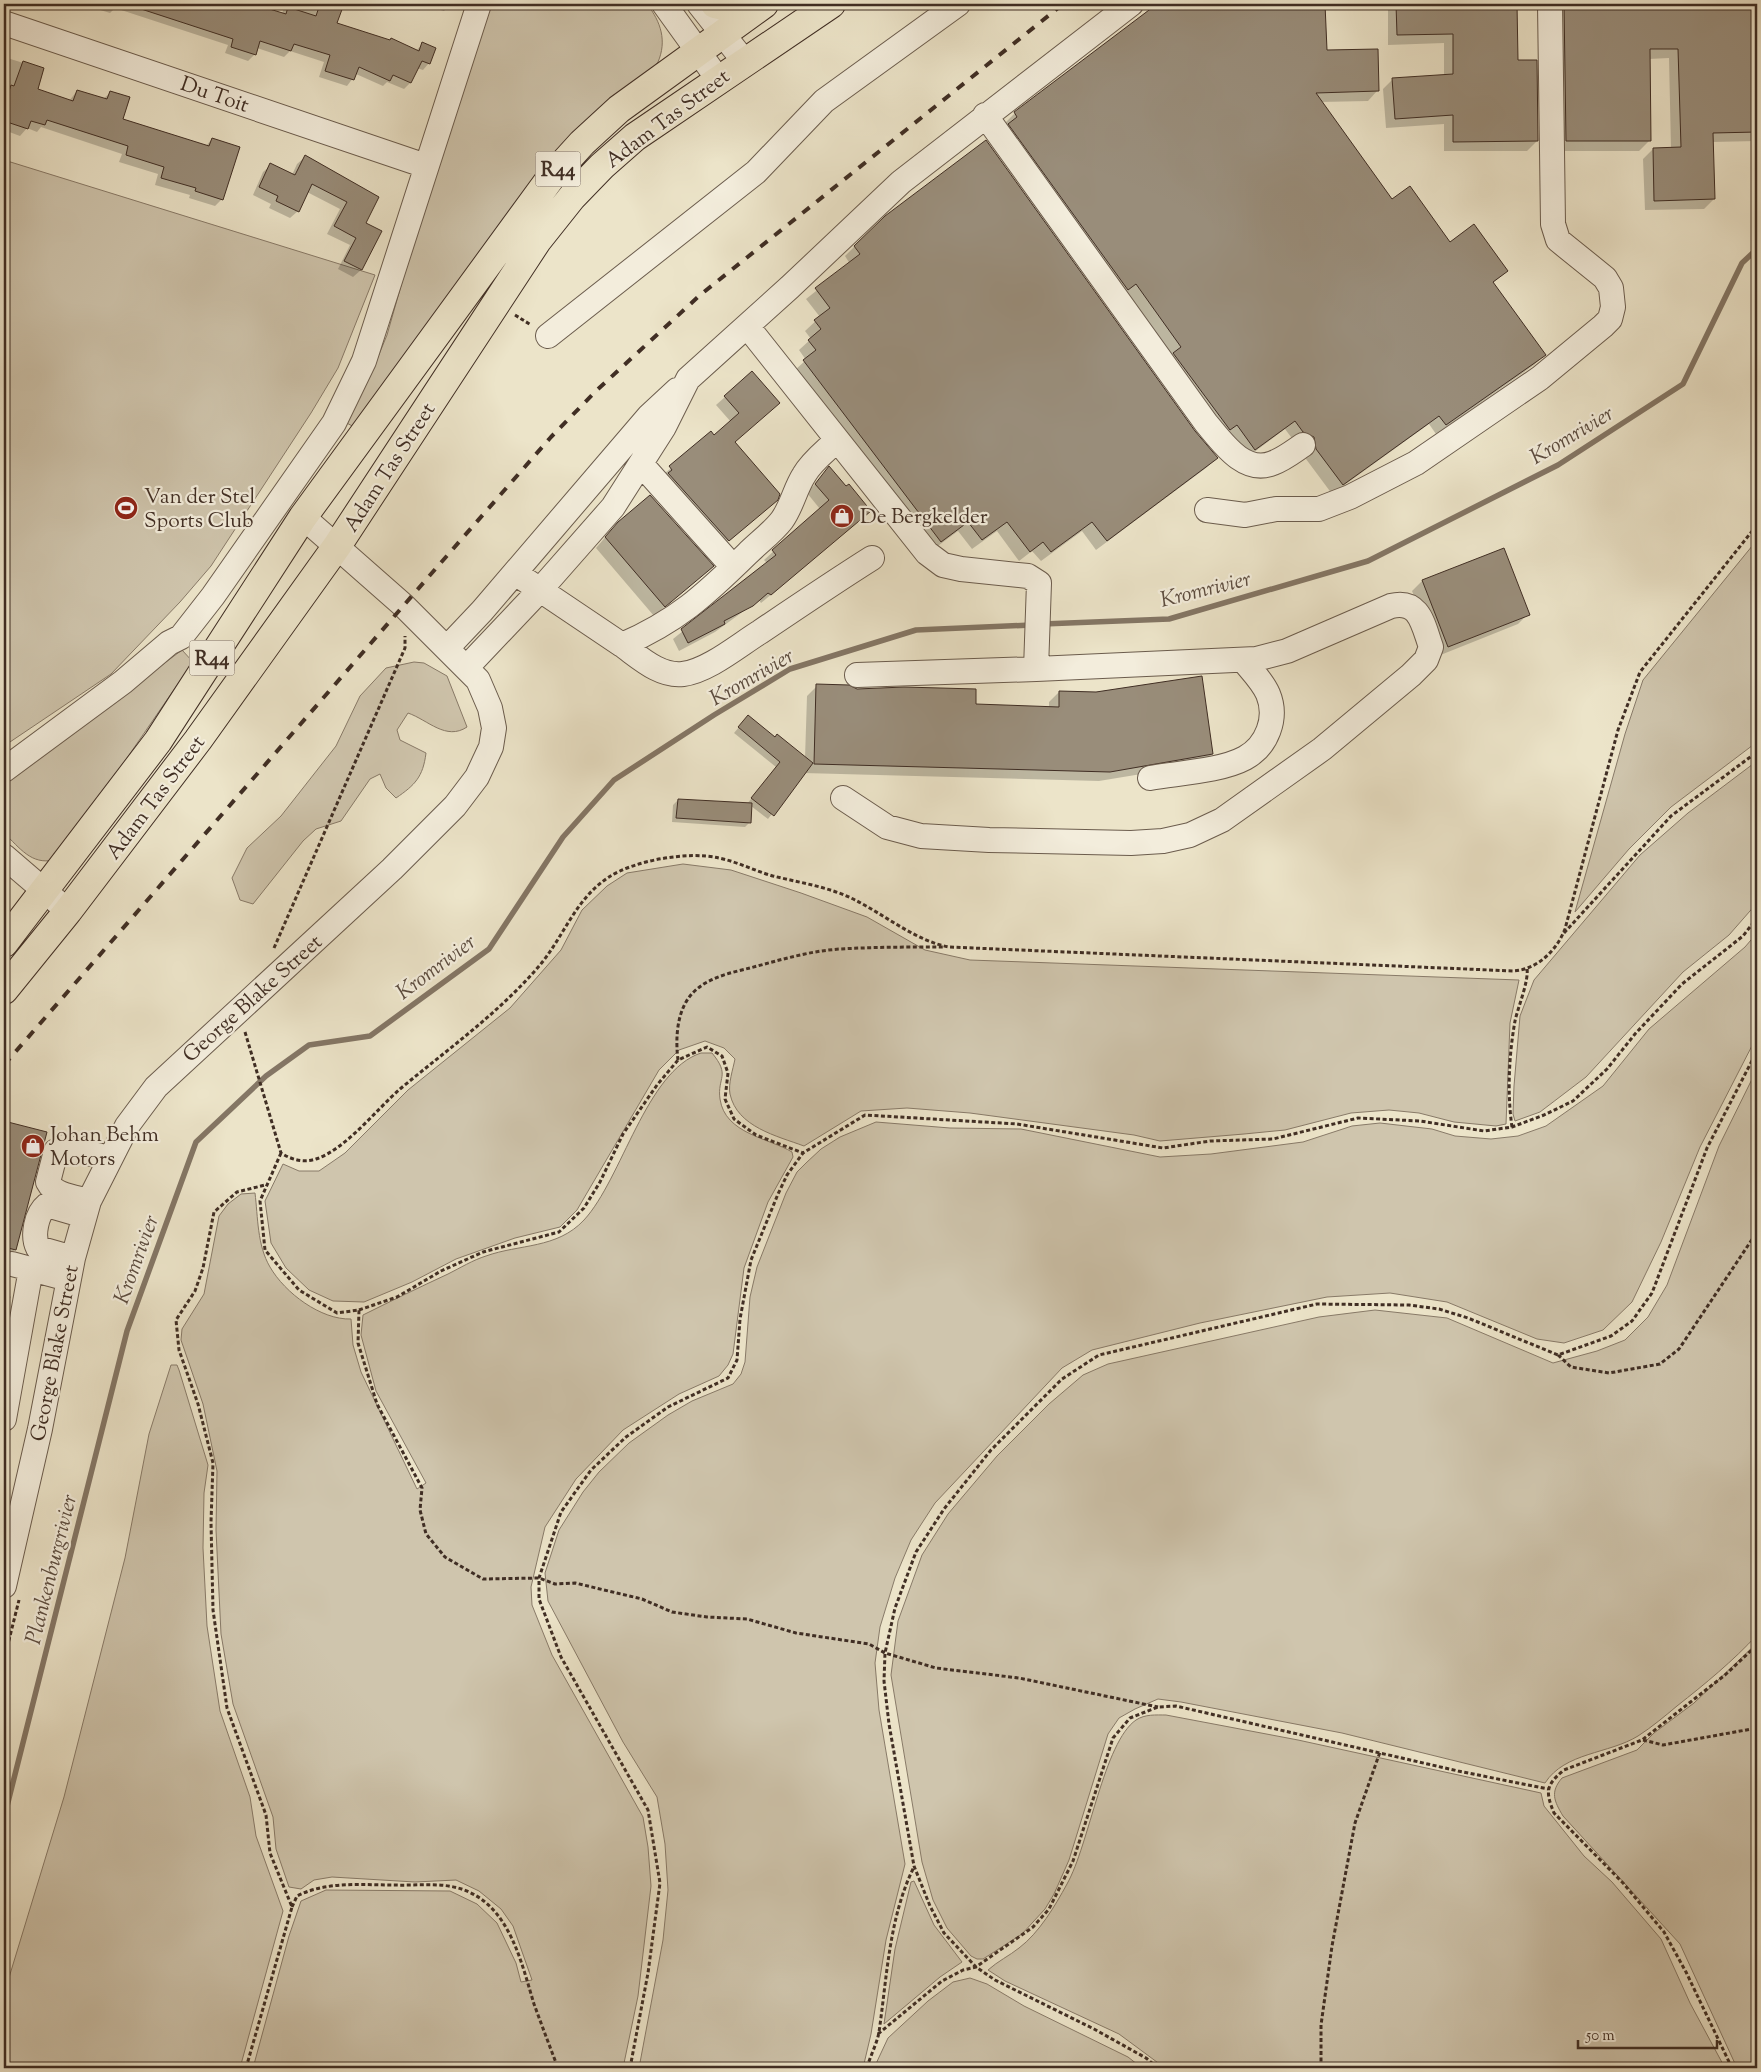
<svg xmlns="http://www.w3.org/2000/svg" width="1761" height="2072" viewBox="0 0 1761 2072" font-family="'Sorts Mill Goudy',serif">
<rect width="100%" height="100%" fill="#ece4c9"/>
<filter id="stains"><feTurbulence type="fractalNoise" baseFrequency=".004" numOctaves="4"/><feColorMatrix values="0 0 0 0 .2 0 0 0 0 .09 0 0 0 0 .02 0 0 0 .5 -.17"/></filter>
<radialGradient id="worn" r=".72"><stop offset=".6" stop-color="#630" stop-opacity="0"/><stop offset="1" stop-color="#630" stop-opacity=".3"/></radialGradient>
<!-- green -->
<path fill="#cfc5ad" stroke="#887a68" d="M489,4h158c14,18 20,37 11,58l-304,365 -9,-5 28,-53 14,-34 25,-88z
M4,160l371,115 -37,93 -27,45 -100,153 -31,36 -69,72 -107,72z
M1757,540v202l-86,65 -42,42 -54,63 50,-178 18,-54z
M182,650l11,12 -97,141 -42,57c-23,5 -34,-12 -50,-27v-50z
M414,662l10,1 23,13 20,51c-21,14 -39,-7 -59,-14l-11,17 3,10 26,13c-3,24 -11,32 -30,45l-10,-10 -6,-14 -10,5 -29,42 -25,8 -13,12 -50,63 -13,-4 -8,-22 15,-30 34,-32 55,-70 24,-50 26,-28z
M1757,761v142l-28,32 -46,37 -97,105 -46,35 -25,9 -2,-7 1,-28 6,-70 14,-36 106,-125 48,-42z
M683,864l48,6 70,23 66,24 58,33 45,10 549,20 -9,43 -4,101 -10,2 -42,-4 -35,-9 -30,-3 -38,3 -66,17 -41,4 -84,7 -26,-6 -164,-22 -63,-5 -46,3 -57,35c-27,-10 -67,-19 -74,-52 -2,-10 3,-25 5,-35l-11,-11 -19,-7 -26,9 -20,20 -82,140 -17,17 -45,11 -59,21 -44,23 -48,20 -31,-1 -24,-11 -23,-22 -15,-25 -6,-42 18,-37 16,7h20l26,-18 63,-63 102,-82 51,-58 21,-40 25,-24 20,-13z
M1757,933v103l-57,111 -39,95 -29,60 -29,28 -39,13 -27,-4 -90,-37 -57,-9 -63,4 -127,26 -108,27 -30,18 -127,135 -24,37 -16,38 -15,49 -5,36 4,47 26,154 -19,76 -15,94 -8,34h-224l24,-128 5,-50 -3,-46 -8,-47 -34,-55 -75,-141 -3,-28 14,-43 24,-38 16,-20 30,-29 39,-28 24,-14 41,-17 8,-10 4,-12 5,-65 7,-30 29,-74 11,-21 9,-9 15,-14 19,-12 36,-15 74,6 71,1 139,28 51,-3 92,-12 49,-16 28,-3 52,6 23,7 36,3 27,-3 28,-10 57,-40 46,-57 96,-82z
M701,1053h11c19,23 5,24 8,46 5,35 49,39 72,53l1,5 -25,45 -24,66 -11,86 -5,11 -9,11 -40,18 -56,36 -47,49 -31,48 -14,60 1,18 20,50 91,162 5,30 3,39 -13,110 -15,72h-370l36,-132 12,-35 25,-11 124,1 27,13 20,19 19,40 5,19 11,-2 -19,-54 -12,-17 -22,-18 -23,-11 -41,2 -83,-5 -18,3 -13,9 -12,-2 -13,-38 -3,-32 -40,-113 -12,-70 -5,-104 1,-59 -14,-67 -22,-64 1,-11 22,-35 15,-78 9,-12 13,-10 14,-1c3,24 2,52 15,74 15,26 51,53 81,52l2,26 8,27 56,117 9,-6 -50,-92 -15,-56 2,-20c28,-14 57,-28 85,-41 12,-6 25,-14 38,-18 33,-12 71,-7 98,-36 38,-41 62,-149 117,-167z
M1757,1069v566c-24,26 -52,49 -80,71 -12,10 -25,21 -39,30 -29,18 -73,16 -93,47l-203,-50 -161,-31 -23,-3 -23,10 -16,9 -11,16 -39,126 -15,34 -9,15 -23,25 -39,25h-6l-6,-3 -24,-28 -14,-28 -11,-38 -31,-187 7,-54 24,-66 26,-41 49,-58 52,-52 34,-29 25,-11 211,-47 56,-7 72,8 106,45 44,-12 28,-11 23,-23 19,-32 52,-139z
M171,1365h6l2,5 29,95 -4,28 -1,55 4,78 13,85 30,86 6,39 27,75 -43,157h-236v-74l60,-197 61,-239 24,-124z
M1757,1643v425h-20l-57,-124 -117,-128c-9,-15 -13,-24 -1,-38l75,-28 17,-17 40,-30z
M1166,1715l132,25 243,53 3,13 40,50 28,26 49,57 29,64 35,65h-560l-46,-34 -114,-53 -17,-11c10,-9 21,-14 31,-22 20,-15 36,-42 48,-64 22,-39 37,-142 69,-164 9,-6 20,-5 30,-5z
M914,1881l20,44 28,37 -22,15 -56,47 11,-75 16,-67z
M970,1978l17,6 37,22 104,51 14,11h-268l14,-30 40,-37 25,-19z"/>
<!-- shadow -->
<path fill="#0003" d="M81,4h168l33,10 3,-10h57l-6,20 80,27 6,-7 7,19 -6,7 -6,-2 -7,15 -6,6 -17,-7 -4,4 -27,-12 -9,12 -28,-9 5,-15 -34,-11 -6,6 -27,-9 -2,6 -7,7 -23,-8 3,-8 -113,-37 -5,5z
M422,4h28l-6,7z
M1160,4h164l1,47 52,40 -9,10 -47,1 71,99 58,42 57,28 -15,13 52,71 -10,10 -98,69 -7,-10 -97,70 -26,-35 -1,-12 -11,-6 -9,-12 -40,30 -240,-336 10,-10z
M1388,4h128v57l21,80 -10,10h-83v-27l-58,4 -3,-39 10,-10 51,-3v-33l-56,2z
M1550,4h207v137l-45,1 2,57 -10,10 -59,1 -2,-51 10,-10h18l-2,-91 -20,1v82l-10,10h-83z
M4,57l39,12 -7,21 33,11 8,-10 26,8 7,-6 11,27 84,27 7,-8 10,60 -7,7 -26,-8 1,-3 -35,-10 3,-11 -39,-12 3,-8 -81,-27 -4,5 -10,-4 -7,8 -16,-6z
M305,157l73,40 -14,27 16,8 -19,38 -8,7 -15,-8 12,-24 -23,-11 13,-25 -33,-17 -9,19 -8,7 -21,-10 2,-4 -18,-9 10,-23 8,-7 21,10 5,-11z
M855,246l339,186 22,26 -10,10 -110,82 -14,-19 -41,30 -9,-10 -13,10 -22,-30 -25,18 -14,-18 -27,20 -137,-180 12,-11 -7,-10 12,-11 -6,-8 15,-14 -14,-18 44,-35 -5,-8z
M752,373l-18,70 33,65 -48,41 -58,-73 70,-54 -15,-17z
M829,468l41,43 -109,92 -2,-3 -44,32 -36,19 -6,-12 94,-76 -3,-3 56,-51 -13,-16z
M608,534l104,32 -58,50 -58,-68z
M1503,550l25,64 -10,10 -80,32 -26,-65 10,-10z
M817,686l158,20 74,2v-6l10,-10 153,62 -10,10 -103,17 -296,-8 -35,46 -17,-13 -1,16 -5,5 -73,-5 1,-17 5,-5 69,4 29,-37 -42,-34 10,-12 61,37 2,-62z
M4,1123l42,10 -31,117 -7,7 -4,-1z
M4,1291l7,6 -7,11z"/>
<g fill="none" stroke-linecap="round" stroke-linejoin="round">
<!-- stream -->
<path stroke="#847665" stroke-width="5.5" d="M1043,624l126,-5 199,-58 190,-96 125,-81 59,-121 15,-14
M4,1818l123,-487 69,-189 70,-66 43,-31 61,-9 119,-87 74,-112 51,-57 100,-65 76,-46 126,-39 115,-5"/>
</g>
<!-- building -->
<path fill="#998d7a" stroke="#402e24" d="M136,4h117l33,10 2,-7 28,9 4,-12h24l-7,19 53,17 1,-2 28,13 3,-9 14,6 -6,16 -8,-3 -11,22 -18,-8 -3,6 -31,-14 -5,13 -29,-9 5,-16 -36,-11 -3,7 -31,-10 -4,14 -25,-8 2,-8 -98,-32z
M1157,4h168l2,46 51,-1 1,42 -63,2 76,106 18,-13 40,56 24,-18 34,47 -15,11 53,73 -100,70 -7,-9 -96,69 -27,-36 -2,-12 -11,-5 -8,-11 -40,29 -18,-25 -7,5 -57,-77 8,-6 -45,-63 -8,6 -120,-166 9,-7 -3,-5z
M1396,4h121l1,56h19l1,81 -85,1v-27l-58,4 -3,-41 61,-4v-40l-56,1z
M1564,4h193v128l-44,1 2,66 -61,2 -1,-53 28,-1 -3,-98h-28l1,92h-85z
M23,61l21,7 -6,21 35,12 4,-11 30,9 3,-8 20,6 -7,22 86,27 3,-8 28,9 -17,53 -28,-9 1,-3 -35,-10 3,-11 -38,-12 2,-9 -81,-26 -2,5 -14,-4 -3,8 -24,-8v-14l7,-22 3,1z
M986,140l209,291 23,27 -111,83 -15,-19 -41,30 -8,-10 -13,10 -23,-30 -25,18 -14,-18 -27,20 -138,-182 13,-10 -8,-10 13,-11 -7,-9 16,-12 -15,-20 45,-34 -6,-8 31,-30z
M305,155l74,42 -13,26 16,8 -20,39 -18,-9 12,-23 -22,-12 13,-24 -35,-18 -13,28 -23,-11 2,-5 -19,-9 11,-24 25,12z
M752,371l28,32 -45,39 45,52 -2,6 -49,41 -61,-68 4,-3 -3,-4 42,-35 3,4 25,-22 -15,-17z
M829,466l17,20 3,-2 22,27 -100,84 -3,-2 -15,13 -29,15 1,3 -37,19 -7,-14 95,-74 -4,-5 57,-50 -14,-16z
M650,495l64,71 -49,41 -60,-70 13,-15z
M1504,548l26,67 -82,32 -26,-67z
M1202,676l11,78 -103,18 -296,-8 2,-80 33,1 8,4 47,-2 72,2v15l83,3v-16l37,1z
M748,715l27,22 2,-3 36,29 -39,53 -23,-18 29,-36 -42,-35z
M678,799l74,4 -1,20 -75,-5z
M4,1121l43,11 -31,118 -12,-3z"/>
<g fill="none" stroke-linecap="round" stroke-linejoin="round">
<!-- minor casing -->
<g stroke="#6b5c4d" stroke-width="26">
<path id="minor" d="M664,4l54,75
M699,4l45,57
M4,23l422,143
M985,115l221,308c16,19 38,52 67,40 11,-4 21,-12 30,-18
M747,326l180,227 16,12 18,4 67,7 11,7 -3,86 220,-10 31,-8 104,-45c29,-7 32,19 40,41l-5,13 -15,15 -89,74 -100,71 -32,15 -27,6 -32,2 -142,-3 -68,-4 -34,-9 -44,-29
M548,336l208,-164 68,-71 134,-97
M641,464l92,103
M1207,510l38,5 31,-6h43l31,-12 66,-34 124,-85 63,-52 7,-7 3,-12 -2,-19 -6,-10 -47,-38 -5,-16 -3,-220
M515,573l107,72c55,-24 82,-49 125,-91 11,-11 26,-22 35,-34 10,-14 13,-31 22,-45 8,-14 22,-24 33,-35
M622,645c17,12 38,32 61,29 25,-3 56,-29 77,-42 37,-25 74,-50 112,-74
M447,648l35,-37 167,-195 28,-26
M467,667l73,-77 73,-83 51,-80 24,-48 102,-92 111,-105 230,-178
M857,675l179,-6
M4,770l119,-88 46,-39 12,-6 32,-41 121,-173 30,-62 115,-357
M1150,778c28,-5 71,-7 95,-20 22,-12 33,-40 23,-64 -5,-12 -16,-23 -25,-34
M4,856l64,55
M89,1201c-14,-4 -34,-5 -41,-19l8,-31 7,-4 46,11
M73,1258l-35,-10c-6,-12 -2,-34 9,-43l31,9
M12,1264l56,15
M4,1419l27,-150
M4,1586l36,-157 33,-171 16,-57 38,-75 29,-39 236,-218 63,-63 22,-29 14,-30 3,-19 -4,-20 -12,-28 -75,-75 -100,-88"/>
</g>
<!-- major casing -->
<g stroke="#402e24" stroke-width="30">
<path id="major" d="M715,4l22,5h19
M4,943l154,-202 145,-224 249,-341 30,-33 37,-34 145,-105
M4,990l64,-79 130,-171 139,-194 200,-305 35,-44 30,-31 33,-29 196,-133"/>
</g>
<!-- path -->
<path stroke="#402e24" stroke-width="3" stroke-dasharray="4 2.5" stroke-linecap="butt" d="M515,315l16,10
M1564,933l107,-117 86,-64
M274,948l131,-300v-12
M245,1032l36,121c11,7 23,10 35,6 30,-10 60,-49 84,-70 48,-40 99,-76 140,-124 24,-29 36,-67 69,-88 26,-17 80,-26 110,-19 19,4 36,13 54,18 28,7 57,11 82,24 30,15 61,41 94,47l564,24c24,-1 44,-21 52,-42l53,-199 22,-58 117,-147
M678,1060c-3,-24 -1,-55 19,-71 14,-12 36,-17 53,-21 30,-8 59,-17 90,-19 34,-2 69,-2 103,-2
M1512,1127c-5,-34 -3,-73 3,-106 3,-14 14,-40 12,-53
M281,1153l-21,48 5,49 34,40 38,23 22,-3 -1,33 19,61 45,84 -2,22 6,24 19,23 38,22 56,-1 16,6 20,-1 67,16 30,13 35,5 40,2 49,14 73,11 16,9 51,15 83,10 139,29
M359,1310l38,-13 44,-26 42,-19 76,-20 25,-24 16,-26 23,-48 34,-49 21,-25 29,-13 15,9 6,17 -3,26 9,20 22,16 47,18
M1558,1355l13,12 38,6 51,-9 19,-15 78,-117
M4,1660l15,-60
M1643,1740l20,5 94,-17
M292,1907l5,-11c30,-15 64,-11 97,-11 25,1 52,-4 75,7 42,19 53,73 65,112 8,22 16,43 24,64
M878,2034l64,-53 21,-11 13,-3 57,-40 16,-18 24,-48 40,-123 17,-20 28,-11 18,-1 282,65 90,18
M246,2068l46,-161 -22,-54 -4,-38 -39,-107 -14,-98 -2,-88 2,-59 -15,-59 -19,-54 -3,-30 19,-29 8,-23 11,-56 23,-20 28,-7
M630,2068l18,-95 12,-90 -12,-73 -87,-153 -22,-58v-21l22,-66 30,-42 35,-33 42,-30 60,-29 9,-18 3,-41 11,-59 27,-66 9,-19 16,-22 62,-38 152,9 146,24 47,-7 63,-2 85,-21 62,3 64,10 28,-4 32,-12 29,-14 34,-32 28,-35 47,-50 61,-48 14,-18
M867,2068c3,-12 10,-24 12,-36 8,-55 10,-115 35,-165
M1158,2068l-12,-10 -52,-29 -99,-49 -19,-13 -32,-34 -14,-27 -16,-40 -25,-142 -5,-43 1,-28 10,-45 21,-56 28,-43 47,-59 71,-71 37,-24 218,-51 92,1 30,4 29,9 90,37 53,-19 21,-15 20,-28 55,-145 50,-97
M1321,2068v-43l11,-79 23,-123 25,-71
M1732,2068l-46,-96 -22,-40 -41,-49 -69,-70c-9,-22 -8,-28 10,-43l78,-30 83,-65 32,-30"/>
<!-- minor -->
<use href="#minor" stroke="#f3eddc" stroke-width="24"/>
<!-- major -->
<use href="#major" stroke="#ece4c9" stroke-width="28"/>
<!-- rail -->
<path stroke="#402e24" stroke-width="4" stroke-dasharray="9 9" stroke-linecap="butt" d="M4,1065l434,-499 113,-129 45,-46 103,-95 364,-292"/>
</g>
<!-- icons -->
<defs>
<g id="stadium-disc" transform="scale(1.25)"><circle r="9.5" fill="#8f2418" stroke="#f3eddc"/><path d="M0-5a6.5 5 0 1 0 0 10a6.5 5 0 1 0 0-10ZM-3.5-1.8h7v3.6h-7Z" fill="#fff"/></g>
<g id="shop-disc" transform="scale(1.25)"><circle r="9.5" fill="#8f2418" stroke="#f3eddc"/><path d="M-5-2.5h2.3a2.7 3.5 0 0 1 5.4 0H5L5.5 6h-11ZM-1.5-2.5h3a1.5 2.3 0 0 0-3 0Z" fill="#fff"/></g>
</defs>
<g fill-rule="evenodd">
<use href="#stadium-disc" x="126" y="508"/>
<use href="#shop-disc" x="842" y="516"/>
<use href="#shop-disc" x="33" y="1146"/>
</g>
<g text-anchor="middle" stroke-width="4.5" stroke-linejoin="round" paint-order="stroke">
<!-- shield labels -->
<g fill="#f3eddc" stroke="#76675b" stroke-width="1">
<rect x="535.5" y="151.5" width="45" height="35" rx="4"/>
<rect x="189.5" y="640.5" width="45" height="35" rx="4"/>
</g>
<g font-size="20" font-weight="bold" fill="#402e24">
<text x="558" y="176">R44</text>
<text x="212" y="665">R44</text>
</g>
<!-- street labels -->
<g font-size="21" fill="#402e24" stroke="#f3eddc">
<text transform="translate(215 94) rotate(19)" y="7">Du Toit</text>
<text transform="translate(667 118) rotate(-37)" y="7">Adam Tas Street</text>
<text transform="translate(389 467) rotate(-57)" y="7">Adam Tas Street</text>
<text transform="translate(155 797) rotate(-53)" y="7">Adam Tas Street</text>
<text transform="translate(252 998) rotate(-42)" y="7">George Blake Street</text>
<text transform="translate(54 1353) rotate(-79)" y="7">George Blake Street</text>
</g>
<!-- poi labels -->
<g font-size="21" fill="#402e24" stroke="#f3eddc" text-anchor="start">
<text x="144" y="503">Van der Stel<tspan x="144" dy="24">Sports Club</tspan></text>
<text x="860" y="523">De Bergkelder</text>
<text x="50" y="1141">Johan Behm<tspan x="50" dy="24">Motors</tspan></text>
</g>
<!-- water labels -->
<g font-size="22" font-style="italic" fill="#5c4c3f" stroke="#f3eddc">
<text transform="translate(1571 434) rotate(-31)" y="8">Kromrivier</text>
<text transform="translate(1205 588) rotate(-14)" y="8">Kromrivier</text>
<text transform="translate(751 676) rotate(-30)" y="8">Kromrivier</text>
<text transform="translate(435 966) rotate(-37)" y="8">Kromrivier</text>
<text transform="translate(135 1259) rotate(-70)" y="8">Kromrivier</text>
<text transform="translate(50 1569) rotate(-76)" y="8">Plankenburgrivier</text>
</g>
</g>
<!-- margin -->
<rect width="1761" height="2072" fill="none" stroke="#ece4c9" stroke-width="20"/>
<rect x="5" y="5" width="1751" height="2062" fill="none" stroke="#402e24" stroke-width="2.5"/>
<rect x="10" y="10" width="1741" height="2052" fill="none" stroke="#402e24"/>
<!-- scale -->
<path d="M1578 2040v8h139v-8" fill="none" stroke="#402e24" stroke-width="2.5"/>
<text x="1586" y="2040" font-size="15" fill="#402e24" stroke="#f3eddc" stroke-width="4" paint-order="stroke">50 m</text>
<rect width="100%" height="100%" filter="url(#stains)"/>
<rect width="100%" height="100%" fill="url(#worn)"/>
</svg>
